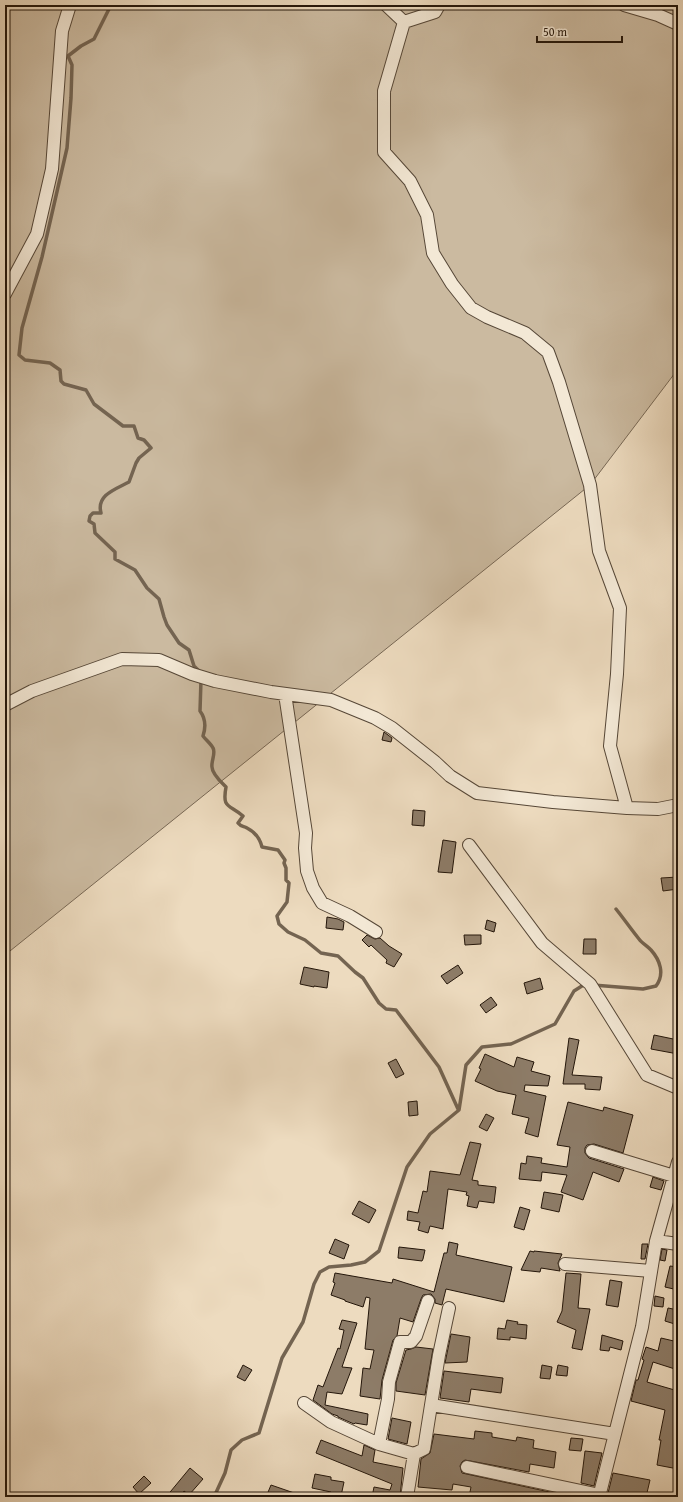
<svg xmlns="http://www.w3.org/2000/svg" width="683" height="1502" viewBox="0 0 683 1502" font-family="'Gentium Book Plus',serif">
<rect width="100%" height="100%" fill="#eddbbf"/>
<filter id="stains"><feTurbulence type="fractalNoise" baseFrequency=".005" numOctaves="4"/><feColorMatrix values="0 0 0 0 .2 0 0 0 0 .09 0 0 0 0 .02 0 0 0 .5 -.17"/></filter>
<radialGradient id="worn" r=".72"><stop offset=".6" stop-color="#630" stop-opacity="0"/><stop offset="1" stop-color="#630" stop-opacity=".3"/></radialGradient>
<!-- green -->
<path fill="#cbbaa0" stroke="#786855" d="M5,5h673v364l-88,116 -585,470z"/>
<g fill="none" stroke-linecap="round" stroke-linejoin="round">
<!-- stream -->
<path stroke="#746451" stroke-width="3.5" d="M111,5l-17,34 -13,7 -13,10 4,9 -1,33 -4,50 -25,109 -20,71 -3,27 6,5 25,3 10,7 1,11 3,3 22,6 8,14 29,22h11l4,12 6,2 7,8 -12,10 -3,5 -7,19c-13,7 -33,13 -28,31h-8l-3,3 -1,5 5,3 1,9 20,19v7l20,11 12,18 12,11 5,18 3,8 12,18 10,7 5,16 6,6
M201,680l-1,31c6,8 6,16 3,25 3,4 8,8 10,12 3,5 -2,13 -1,19 0,7 9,15 14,20 -4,22 3,17 17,29l-5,7c3,4 6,3 9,5 8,4 13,11 15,19l16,3 7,10 -1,3 2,5v12l3,3 -2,19 -10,14 2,8 9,8 17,8 16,13 17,3 17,16 8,6 16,25 7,6 10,1 43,57 19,42
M593,985l50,4 13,-3c9,-12 4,-26 -5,-36 -4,-4 -9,-7 -12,-11 -8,-10 -15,-20 -23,-30
M214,1497l11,-24 6,-23 11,-10 17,-7 23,-75 21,-36 11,-38 6,-12 9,-5 22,-2 14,-3 14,-11 28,-84 23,-33 29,-24 7,-45 16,-18 29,-3 44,-20 19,-33 11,-7"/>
</g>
<!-- building -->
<path fill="#8d7c68" stroke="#24160a" d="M384,732l8,6 -1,4 -9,-2z
M413,810l12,1 -1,15 -12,-1z
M443,840l13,2 -4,31 -14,-1z
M678,877v12l-15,2 -2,-13z
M327,917l11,2 6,3 -1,8 -17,-2z
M487,920l9,3 -2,9 -9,-3z
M367,935l8,4 5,-1 9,8 13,8 -8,13 -8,-4 1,-3 -16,-15 -2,2 -7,-7z
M464,935h17v9l-16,1z
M584,939h12v15h-13z
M458,965l5,8 -16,11 -6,-8z
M304,967l25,5 -2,16 -13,-2v1l-14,-3z
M540,978l3,11 -16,5 -3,-11z
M491,997l6,8 -11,8 -6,-8z
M654,1035l24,5v14l-27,-5z
M569,1038l10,2 -7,35 30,2 -2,13 -15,-1v-5h-22z
M485,1054l29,13 3,-10 17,5 -3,9 19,5 -2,10 -23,-1 -1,6 22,5 -8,41 -13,-4 4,-15 -17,-4 4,-19 -19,-4 -22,-10 6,-12 -2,-1z
M396,1059l8,15 -8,4 -8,-15z
M417,1101l1,14 -9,1 -1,-14z
M568,1102l35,9 1,-4 29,8 -10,38 -29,-9 -7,1 -2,3v5l4,5 35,11 -5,13 -26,-10 -10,28 -22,-8 6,-17 -25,-3 -1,9 -22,-2 2,-16 5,1 1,-8 15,2 -1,5 26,4 3,-20 -13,-2z
M486,1114l8,4 -7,13 -8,-4z
M470,1142l11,2 -9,36 6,1v4l18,2 -2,16 -15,-2 -2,7 -10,-2 2,-10 -3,-1 1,-3 -19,-3 -5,40 -13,-3 -2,7 -10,-3 2,-8 -13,-2 1,-9 10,2 5,-22 4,1 3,-21 30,4z
M653,1177l11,4 -3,9 -11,-3z
M544,1192l19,3 -4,17 -18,-4z
M359,1201l17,9 -7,13 -17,-9z
M520,1207l10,3 -6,20 -10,-3z
M335,1239l14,6 -5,14 -15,-6z
M449,1242l9,2 -2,11 56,12 -8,35 -58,-13 -4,16 -7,-2v-4l-4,-5 -8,1 -2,4 -8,23 -13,-4 -3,18 -4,4 -11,40 -2,19 -20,-3 3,-28 7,1 4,-19 -9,-1 5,-51 -4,-1 -3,10 -18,-6v-1l-14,-5 4,-12 -2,-1 2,-9 57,10 1,-4 41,13 10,-39h3z
M642,1244h6l-3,15h-4z
M399,1247l26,3 -2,9 -1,2 -24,-3z
M662,1249l5,1 -2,11 -5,-1z
M530,1251l4,1v-1l28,3 -4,9 2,8 -19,-3 -1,4 -19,-2z
M670,1266l8,1v23l-13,-3z
M566,1273l15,1 -3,34 12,1 -8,41 -10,-2 4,-18 -19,-8 5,-11z
M610,1280l12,2 -4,25 -12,-2z
M655,1296l9,2 -1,9 -9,-1z
M668,1308l10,2v15l-13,-4z
M342,1320l15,3 -15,44 10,1 -10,26 -15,-2 -2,13 43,9 -1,11 -12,-2 -1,1 -16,-7v-1l-6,-2 -19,-14 5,-15 5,2 15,-39 2,1 4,-19 -5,-1z
M507,1320l11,2 -1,2 10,1 -1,14 -16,-2v3l-13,-1 1,-11 7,1z
M451,1334l19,3 -3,25 -22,1z
M602,1335l21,6 -2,9 -11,-3 -1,4 -9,-1z
M661,1338l17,4v28l-25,-8 -6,20 31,9v78l-21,-4 4,-25h-2l6,-30 -34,-9 5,-21h2l6,-20 -2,-1 4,-12 12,4z
M416,1347l17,2 -8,46 -29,-4v-8l10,-33 5,-1z
M243,1365l9,5 -7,11 -8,-4z
M542,1365l10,2 -2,12 -10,-1z
M558,1365l10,2 -1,9 -11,-1z
M444,1371l59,7 -2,15 -30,-4 -2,13 -29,-4z
M392,1418l19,4 -4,22 -19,-5z
M475,1431l17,2v4l24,4 1,-4 17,3 -1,8 23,4 -2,16 -24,-4 -1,8 -64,-12 -3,2 -2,4 2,7 106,23v1h-99l2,-10 -18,-3 -1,6 -34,-3 3,-28 9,-6 4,-19 40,5z
M571,1438l12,1 -2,12 -12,-1z
M321,1440l41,16 2,-11 11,5 -2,12 30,6 -3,29h-28l2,-10 16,3 2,-6 -76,-31z
M585,1451l17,2 -8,33 -13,-3z
M190,1468l13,11 -14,16 -5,-4 -4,6h-14z
M613,1473l37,7 -4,17h-39z
M315,1474l16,3v3l13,2 -3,14 -10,-2v-2l-19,-4z
M144,1476l7,7 -12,11 -6,-7z
M271,1485l29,10v2h-34z"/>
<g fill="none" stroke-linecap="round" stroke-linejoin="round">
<!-- minor casing -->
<g stroke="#564737" stroke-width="14">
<path id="minor" d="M386,5l18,17
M624,5l34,10 20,9
M5,294l32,-60 15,-65 10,-138 8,-26
M285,694l21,139 -1,15 2,23 6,17 9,15 28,13 26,16
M5,705l27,-14 90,-32 37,1 33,14 23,7 56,11 60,8 44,18 17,10 43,34 15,14 27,17 76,9 74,6 -17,-62 7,-72 3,-66 -21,-57 -9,-66 -31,-103 -11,-30 -23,-19 -38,-16 -16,-9 -19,-24 -19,-31 -6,-38 -17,-34 -26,-29v-61l20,-69 31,-10 4,-7
M627,808l31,1 20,-4
M469,845l73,98 48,41 57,91 31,13
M592,1151l82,25
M656,1241l22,3
M565,1264l86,7
M304,1403l27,19 48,22 35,10 -7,43
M431,1405l184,29
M379,1444l9,-45 1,-17 11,-40h11l5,-6 12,-35
M414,1454l10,-5 15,-94 10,-47
M467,1467l133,28
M599,1497l43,-170 14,-86 22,-79"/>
</g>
<!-- minor -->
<use href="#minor" stroke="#f3e8d5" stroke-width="12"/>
</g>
<!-- margin -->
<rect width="683" height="1502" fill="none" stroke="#eddbbf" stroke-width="20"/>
<rect x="6" y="6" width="671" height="1490" fill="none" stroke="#24160a" stroke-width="2"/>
<rect x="10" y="10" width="663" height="1482" fill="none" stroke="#24160a"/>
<!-- scale -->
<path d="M537 36v6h85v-6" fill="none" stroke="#24160a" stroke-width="2"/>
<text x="543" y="36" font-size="12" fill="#24160a" stroke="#f3e8d5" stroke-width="3" paint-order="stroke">50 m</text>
<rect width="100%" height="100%" filter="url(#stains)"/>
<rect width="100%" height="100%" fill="url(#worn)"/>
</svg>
